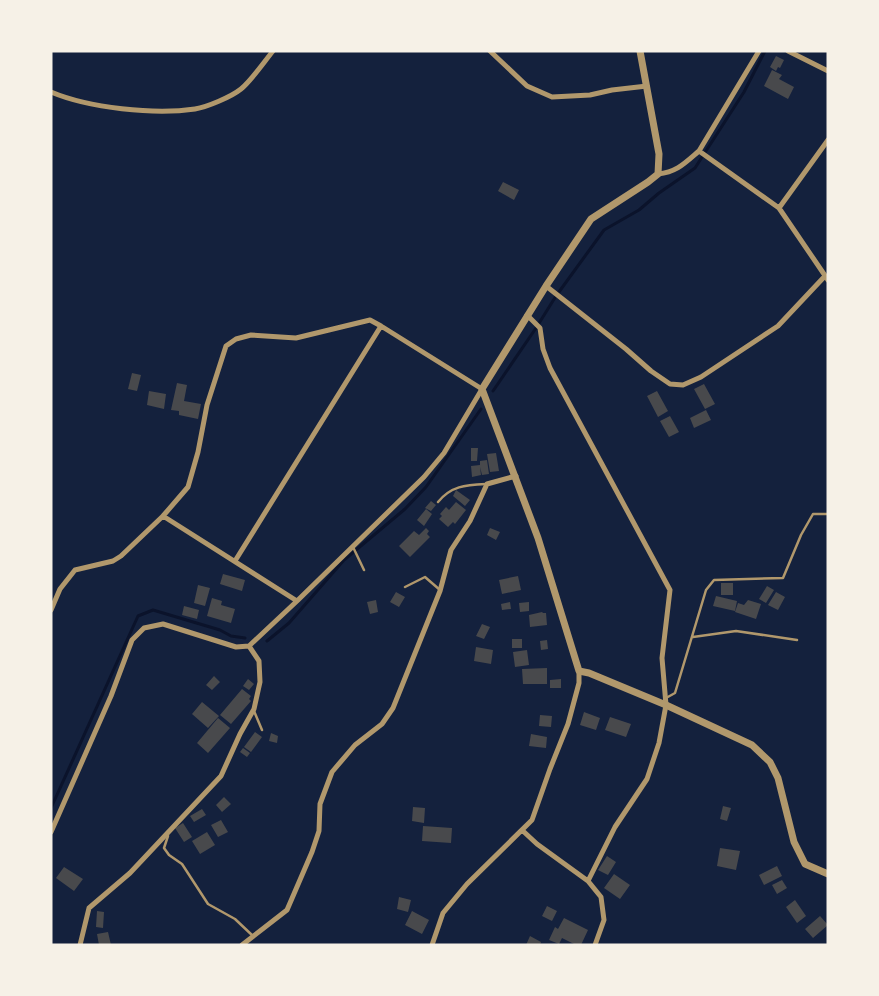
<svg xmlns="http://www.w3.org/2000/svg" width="879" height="996" viewBox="0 0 879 996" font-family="Ubuntu,sans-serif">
<rect width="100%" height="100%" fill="#14213d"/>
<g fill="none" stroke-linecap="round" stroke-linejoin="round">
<!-- stream -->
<path stroke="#0b132b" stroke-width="3" d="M493,391l43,-63 20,-32 48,-66 35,-20 20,-17 36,-25 49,-76 21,-41
M267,641l22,-18 55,-63 61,-51 21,-22 55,-78
M51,808l87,-192 15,-6 67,20 11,6 14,2"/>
</g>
<!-- building -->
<path fill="#48494c" d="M776,56l8,4 -4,8 -2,-1 -2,4 -6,-4z
M772,70l10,5 -3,4 15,8 -6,12 -24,-13z
M503,182l16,8 -5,10 -16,-9z
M132,373l9,2 -4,16 -9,-2z
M177,383l10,2 -3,16 17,3 -3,15 -19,-4v-4l-8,-1z
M704,384l11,20 -10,5 -11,-20z
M149,391l17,3 -2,15 -17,-4z
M657,391l11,20 -10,6 -11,-21z
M706,410l5,10 -17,8 -4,-10z
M670,416l9,16 -10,5 -9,-16z
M471,448h7l-1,13h-6z
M496,453l3,18 -9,1 -3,-18z
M487,460l2,14 -7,1 -2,-8 1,8 -9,2 -1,-11 9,-1v-4z
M456,490l14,10 -5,6 -12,-10z
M431,501l5,4 -5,6 -6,-3z
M456,502l10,8 -11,14 -2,-2 -5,5 -9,-8 3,-3 -2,-2 6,-7 3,3z
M426,509l6,5 -8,12 -7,-6z
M426,528l3,3 -2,3 3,3 -20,20 -11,-11 15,-15 5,4z
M490,528l10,4 -4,8 -9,-5z
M223,574l22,6 -3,11 -22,-7z
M518,576l3,14 -19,4 -3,-14z
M721,583h12v12h-12z
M198,585l12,3 -5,18 -11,-3z
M767,586l7,4 -8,13 -7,-4z
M396,592l9,5 -6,10 -9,-5z
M776,592l9,5 -7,13 -10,-5z
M716,596l21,5 -2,10 -22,-5z
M212,598l10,3 -1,4 14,4 -4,14 -24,-7z
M376,600l2,12 -8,2 -3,-12z
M748,600l13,4 -5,15 -21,-7 3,-9 6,2z
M510,602l1,7 -9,1 -1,-6z
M529,602v9l-9,1 -1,-9z
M184,606l15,4 -2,9 -15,-4z
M542,612l1,1h3l1,12 -17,2 -1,-12z
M482,624l8,3 -6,12 -8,-3z
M512,639h10v9h-10z
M547,640l1,9 -7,1 -1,-9z
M476,647l17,3 -2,14 -17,-3z
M527,650l2,15 -14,2 -2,-15z
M547,668v16h-24l-1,-15z
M214,676l6,6 -8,8 -6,-5z
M248,679l6,5 -5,6 -6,-4z
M561,679v9h-11v-8z
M242,689l9,7 -2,3 2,2 -20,23 -11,-9z
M202,702l17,14 -11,12 -16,-14z
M584,712l16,6 -4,12 -16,-5z
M540,715l12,1 -1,11 -12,-1z
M610,717l21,7 -5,13 -21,-7z
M218,718l12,10 -22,25 -11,-10z
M255,732l7,5 -11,15 -7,-5z
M271,733l7,3 -1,7 -8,-2z
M531,734l16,3 -1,11 -17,-2z
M243,748l7,5 -3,4 -7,-5z
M224,797l7,7 -9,8 -6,-7z
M723,806l8,2 -4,13 -7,-2z
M413,807l12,1 -1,15 -12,-2z
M202,809l4,6 -12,7 -4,-6z
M221,820l7,12 -10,5 -7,-12z
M183,823l9,14 -8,5 -9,-14z
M423,826l29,2 -1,15 -29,-2z
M207,832l8,13 -15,9 -8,-13z
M720,848l20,3 -4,19 -19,-4z
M607,856l9,6 -8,13 -10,-5z
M777,866l5,10 -18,9 -5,-10z
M64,867l19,12 -9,12 -18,-13z
M614,874l16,11 -10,14 -16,-11z
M782,880l5,8 -10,6 -5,-9z
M399,897l12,3 -3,12 -11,-3z
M795,900l11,16 -9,7 -11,-16z
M547,906l10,5 -5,10 -10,-5z
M97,911l7,1 -1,16 -7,-1z
M412,911l17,9 -7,14 -17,-9z
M820,916l8,9 -15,13 -8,-9z
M564,918l24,12 -7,15h-5l-14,-7 -3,6 -10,-4 6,-13 3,2z
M108,932l3,13h-12l-2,-11z
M530,936l11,6 -1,3h-14z"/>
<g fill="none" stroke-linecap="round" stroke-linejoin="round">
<!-- service -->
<path stroke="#b1986c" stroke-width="2.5" d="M438,502c13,-16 27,-17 48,-18
M353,547l11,23
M405,587l20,-10 15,13
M693,637l43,-6 61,9
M666,698l9,-5 31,-103 8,-10 69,-2 18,-43 12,-21h15
M254,711l8,19
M168,836l-4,12 5,7 13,9 26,40 27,15 18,17"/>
<!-- minor -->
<path stroke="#b1986c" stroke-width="5" d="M490,51l37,35 25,11 38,-2 22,-5 35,-4
M788,51l40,20
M51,92c38,16 103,23 144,17 12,-2 36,-12 46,-20 10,-8 23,-27 32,-38
M828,140l-49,68 49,72
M699,151l80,57
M658,174c19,-2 27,-11 41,-23l60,-100
M546,286l80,63 25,22 19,13 13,1 18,-8 77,-51 47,-50
M527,315l13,13 3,21 7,19 120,222 -8,68 4,47 -7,38 -12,36 -32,48 -27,54
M163,516l25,-29 10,-35 9,-47 19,-59 10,-7 15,-4 45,3 74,-18 11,6
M235,561l146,-235 101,63 -38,64 -20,24 -127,124
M51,610l9,-21 15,-19 38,-9 8,-5 42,-40 134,85 -48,45 -13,1 -73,-23 -19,4 -12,12 -21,56 -60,136
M523,831l14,13 51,37 13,16 3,23 -9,25
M80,945l9,-37 41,-35 91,-97 19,-42 14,-25 6,-27 -1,-21 -10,-15
M242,945l45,-35 25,-58 7,-21 1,-27 12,-32 23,-27 27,-21 11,-16 47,-117 11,-41 19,-29 17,-37 29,-8
M432,945l11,-32 24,-29 65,-64 18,-51 18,-45 11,-41v-12"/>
<!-- tertiary -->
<path stroke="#b1986c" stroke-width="7" d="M640,51l19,103 -1,20 -10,8 -57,37 -45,67 -64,103 56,149 41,133 10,2 77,32 86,40 18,17 8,16 16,64 11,22 23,10"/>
</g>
<!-- border -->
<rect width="879" height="996" fill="none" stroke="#f6f1e7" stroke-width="105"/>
</svg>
